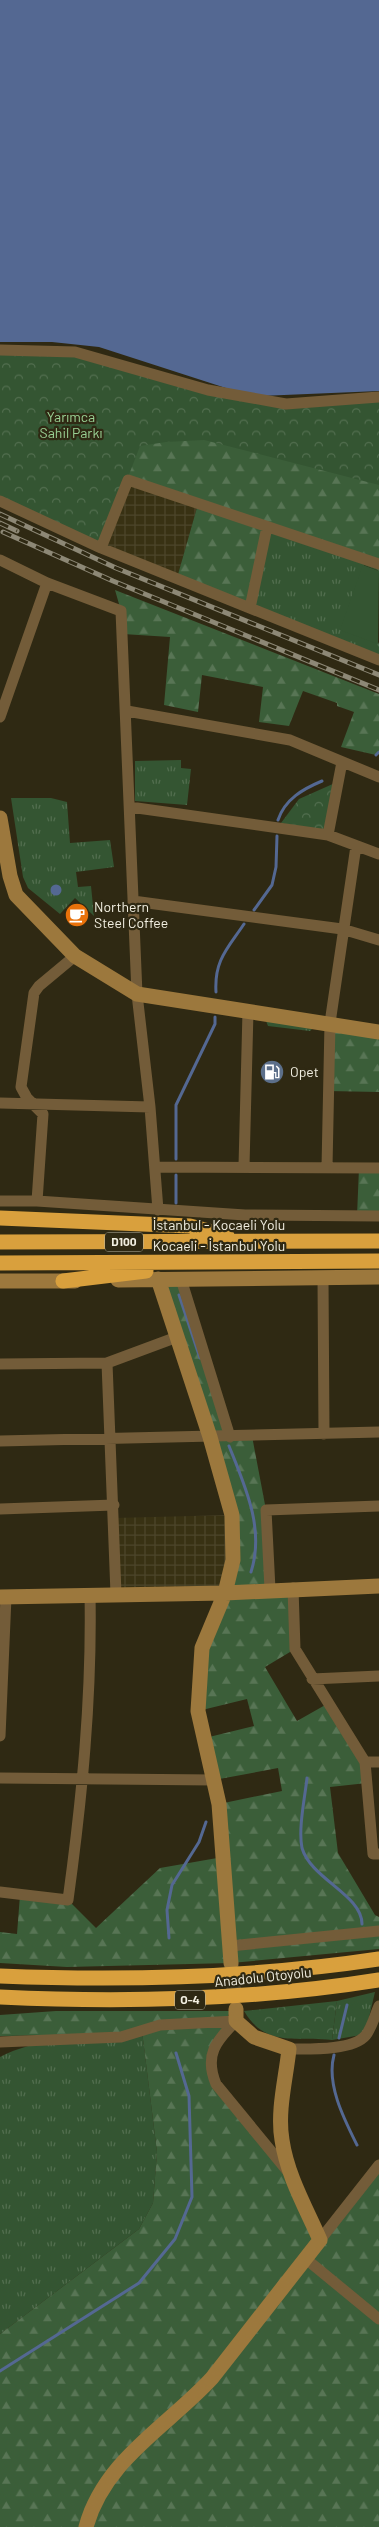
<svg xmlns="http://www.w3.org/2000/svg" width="379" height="2527" viewBox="0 0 379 2527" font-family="Barlow,sans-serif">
<defs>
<pattern id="industrial-grid" width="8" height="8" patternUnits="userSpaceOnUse" patternTransform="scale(1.25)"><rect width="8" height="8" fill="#383113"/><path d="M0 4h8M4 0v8" fill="none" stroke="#4c452a"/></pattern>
<pattern id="grass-tufts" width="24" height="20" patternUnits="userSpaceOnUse" patternTransform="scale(1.25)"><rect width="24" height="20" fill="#345532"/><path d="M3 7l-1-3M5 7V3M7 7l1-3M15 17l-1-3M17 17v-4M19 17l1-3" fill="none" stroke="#526e4f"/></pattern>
<pattern id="forest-firs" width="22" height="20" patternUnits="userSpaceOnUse" patternTransform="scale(1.25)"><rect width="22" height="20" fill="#3b5e39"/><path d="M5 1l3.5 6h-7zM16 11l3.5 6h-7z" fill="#587555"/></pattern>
<pattern id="park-crowns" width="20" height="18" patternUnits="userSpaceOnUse" patternTransform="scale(1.25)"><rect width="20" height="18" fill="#345532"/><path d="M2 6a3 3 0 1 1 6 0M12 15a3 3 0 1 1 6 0" fill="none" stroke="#526e4f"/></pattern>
</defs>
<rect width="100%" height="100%" fill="#2f2913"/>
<!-- industrial -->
<path fill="url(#industrial-grid)" d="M128,480l70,24 -21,74 -76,-30z
M232,1515l-7,78 -109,1 -2,-76z"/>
<!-- grass -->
<path fill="url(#grass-tufts)" d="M267,527l112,37v7l-15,-6 14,79 1,-2v18l-129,-52z
M181,760v8l10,1 -4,36 -52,-4v-40z
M11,798h40l16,4 3,41 40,-3 4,27 -38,5 2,15 13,-1 3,30 -19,-18 -15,16 -32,-26 -5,-11z
M266,1021l48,6 -4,4 -42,-5z
M379,1991l-4,1 -9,38 -5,5 -29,5 5,-39z
M142,2031l15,121 -4,51 -14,26 -139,105v-277c36,-20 101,-21 142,-26z"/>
<!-- forest -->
<path fill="url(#forest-firs)" d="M43,354l212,48 124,-2v164l-111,-37 -18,81 -73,-30 21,-74 -70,-23z
M115,590l264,104v58l-3,3 -35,-8 13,-35 -17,-6v-3l-34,-12 -14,35 -30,-4 4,-35 -61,-12 -4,37 -34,-7 6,-68 -47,-3 -2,-23z
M330,1023l49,9v60l-51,-1z
M359,1168h20v48h-22z
M158,1279h23l49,157h22l14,74 4,79 23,-1 2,61 -30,18 32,54 30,-17 38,58 2,21 -37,4 8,66 37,62 4,2v32l-148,14 -164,4 -67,-4v-31l17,2 3,-39 48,5 28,28 64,-60 63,-11 -4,-53 63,-13 -4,-23 -64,12 -9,-42 49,-12 -7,-27 -49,12 4,-63 23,-55 7,-78z
M56,2011h174l-3,8 -109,15 -118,2v-21z
M236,2021l-17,18 -7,36 82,105 26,60 59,-75v362h-379v-193l139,-105 14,-26 4,-51 -15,-121z"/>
<!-- park -->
<path fill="url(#park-crowns)" d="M0,350l75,2 181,48 123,-2v87l-175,-45 -38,2 -26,4 -39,102 -101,-47z
M335,783l-9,49 -45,-9 18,-24z
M337,2001l-5,39c-36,-4 -66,8 -88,-29z"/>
<!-- pitch -->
<path fill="#345532" d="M363,565l16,6 -1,73 -38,-14z"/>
<!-- water -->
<path fill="#546892" d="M0,0h379v391l-119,5 -28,-6 -133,-43 -47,-5h-52z
M50.5 890a5.5 5.5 0 1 1 11 0a5.5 5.5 0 1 1-11 0Z"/>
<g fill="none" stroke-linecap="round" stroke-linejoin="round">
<!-- stream -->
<path stroke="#546892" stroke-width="3" d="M376,755l3,-3
M278,820c7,-21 25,-31 44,-39
M254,910l18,-25 4,-18 1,-31
M216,992c-2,-32 12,-44 28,-68
M176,1159v-54l39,-81v-7
M176,1203v-28
M179,1295l21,63
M229,1446c16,40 36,83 22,126
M307,1778c-2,19 -9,51 -5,70 9,31 60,47 60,76
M169,1938l-2,-28 5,-25 27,-43 7,-20
M339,2038l8,-33
M334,2055c-8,29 10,64 23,90
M0,2371l139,-88 36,-44 17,-42 -3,-101 -13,-43"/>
<!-- secondary-tunnel -->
<path stroke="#4c4732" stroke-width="15" stroke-dasharray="15 8" stroke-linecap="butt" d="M231,1963l5,46"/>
<!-- street -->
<path stroke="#735c39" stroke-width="11" d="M0,350l75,2 133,38 78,14 93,-7
M0,501l101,47 278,112
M101,548l27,-68 251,84
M0,560l47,23 74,28 16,383 13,113 8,103
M250,608l17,-81
M127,711l163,29 89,37
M0,717l47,-134
M130,807l198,28 51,19
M328,835l14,-73
M133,901l209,28 37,11
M0,1103l150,4
M244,1166l4,-155
M155,1167l224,1
M327,1167l3,-144 26,-177
M0,1201h37l208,14 134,1
M37,1201l6,-87 -16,-16 -6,-11 13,-94 5,-7 36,-30
M323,1278l1,156
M181,1279l49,158
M107,1363l9,231
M0,1364l107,-1 70,-26
M0,1441l379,-9
M0,1509l114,-4
M293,1588l2,61 70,113 8,92h6
M270,1589l-4,-79 113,-4
M312,1679l67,-3
M0,1736l6,-139
M365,1762h14
M0,1778l214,2
M0,1892l68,8c14,-102 24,-203 22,-306
M230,1946l149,-15
M236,2021c-20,20 -32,34 -20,63l73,89
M0,2042l121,-5 39,-12 76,-4
M289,2049c19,0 64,2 77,-14 6,-8 9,-20 13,-29
M320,2240l59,-75
M306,2259l73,60"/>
<!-- secondary -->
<path stroke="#9c783d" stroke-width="15" d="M0,818l10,58 6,19 59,61 62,38 242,38
M158,1279l52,158 22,78 1,45 -8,33 -23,55 -4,63 21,93 12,159
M118,1280l261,-3
M0,1281h75
M0,1597l225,-4 154,-7
M86,2527c18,-67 82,-101 126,-149l108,-138c-14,-32 -33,-65 -38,-100 -5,-29 4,-62 7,-91l-35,-12 -18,-16v-12"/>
<!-- highway -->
<path stroke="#d9a03d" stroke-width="15" d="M0,1218l190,8 37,10
M0,1242l379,-1
M0,1263l379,-2
M63,1281l83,-10
M0,1976c126,5 254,2 379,-17
M0,1997c127,6 254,3 379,-17"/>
<!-- rail casing -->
<g stroke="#8d8876" stroke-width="5">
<path id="rail" d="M0,514l116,54 263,107
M0,523l17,8
M3,532l110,49 266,109"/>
</g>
<!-- rail -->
<use href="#rail" stroke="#2f2913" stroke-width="3" stroke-dasharray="9" stroke-linecap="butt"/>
</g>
<!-- icons -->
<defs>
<g id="cafe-disc" transform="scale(1.25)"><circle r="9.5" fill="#e8710a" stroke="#2f2913"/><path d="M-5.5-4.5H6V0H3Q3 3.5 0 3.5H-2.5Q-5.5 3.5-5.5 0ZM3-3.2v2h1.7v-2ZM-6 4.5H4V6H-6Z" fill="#fff"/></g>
<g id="fuel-disc" transform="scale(1.25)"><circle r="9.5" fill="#5c6f8a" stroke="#2f2913"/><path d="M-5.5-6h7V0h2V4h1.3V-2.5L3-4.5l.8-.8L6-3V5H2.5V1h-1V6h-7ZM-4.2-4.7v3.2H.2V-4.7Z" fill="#fff"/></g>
</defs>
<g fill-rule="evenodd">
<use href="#cafe-disc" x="77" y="915"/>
<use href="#fuel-disc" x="272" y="1072"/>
</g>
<g text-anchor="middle" stroke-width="4.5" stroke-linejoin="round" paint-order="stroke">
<!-- shield labels -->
<g fill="#2f2913" stroke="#b8b4a3" stroke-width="1">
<rect x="105" y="1232.5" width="38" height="19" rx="4"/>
<rect x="175" y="1990.5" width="30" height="19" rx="4"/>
</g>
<g font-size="12" font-weight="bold" fill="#f2efe1">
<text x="124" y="1246">D100</text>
<text x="190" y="2004">O-4</text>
</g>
<!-- park labels -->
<g font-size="14" fill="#9ad295" stroke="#2f2913">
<text x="71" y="422">Yarımca<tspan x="71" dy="16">Sahil Parkı</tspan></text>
</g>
<!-- poi labels -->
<g font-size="14" fill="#f2efe1" stroke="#2f2913" text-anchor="start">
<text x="94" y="912">Northern<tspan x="94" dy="16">Steel Coffee</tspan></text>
<text x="290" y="1077">Opet</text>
</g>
<!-- street labels -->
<g font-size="14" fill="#f2efe1" stroke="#2f2913">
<text x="219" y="1230">İstanbul - Kocaeli Yolu</text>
<text x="219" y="1251">Kocaeli - İstanbul Yolu</text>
<text transform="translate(263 1977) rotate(-6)" y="5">Anadolu Otoyolu</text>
</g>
</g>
</svg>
